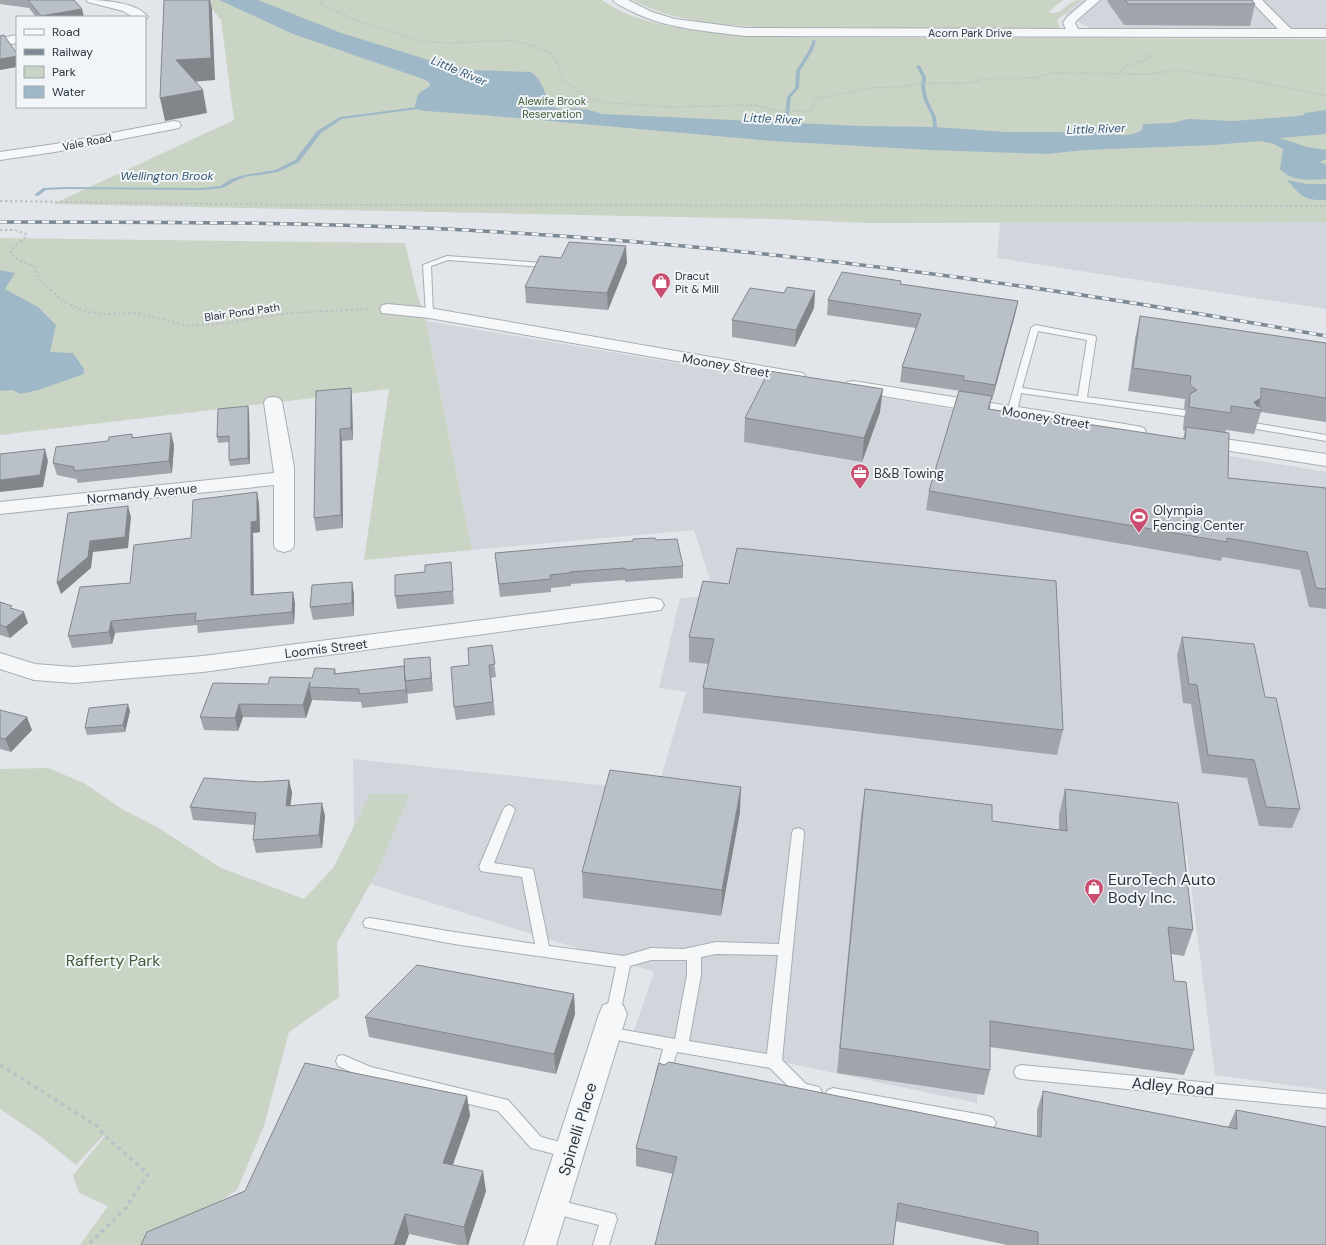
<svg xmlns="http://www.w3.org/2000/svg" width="1326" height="1245" viewBox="0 0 1326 1245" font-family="'DM Sans',sans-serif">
<rect width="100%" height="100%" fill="#e2e6ea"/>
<!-- built -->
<path fill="#d1d6dc" d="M1081,0h245v28l-235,1 -27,-15z
M1326,222v87l-329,-51 3,-35z
M426,321l900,151v618l-111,-15 -28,-221 -209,-25 -1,274 -343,-72 20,-59 -299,-93 -2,-120 304,32 29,-99 -27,-4 21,-90 35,-2 -21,-66 -222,20z"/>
<!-- green -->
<path fill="#cad4c4" d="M197,0h405c39,28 98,31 146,37l578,2v183l-457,1 -96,-4 -720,-15 181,-84 -13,-100 -8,-10z
M633,0h430l-15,12c15,5 18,-12 33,-12l-24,20 3,7 -6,2 -296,-2c-43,-3 -87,-6 -125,-27z
M0,238l405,5 12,50 9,28 46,229 -108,10 25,-171 -389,46z
M48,768l36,15 38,26 35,18 64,41 83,31 29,-31 37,-74h40l-32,76 -41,73 2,54 -50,35 -25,94 -27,64 -85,55h-72l28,-39 -29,-13 -6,-18 32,-39h-2l-27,29 -36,-29 -40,-27v-340z"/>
<!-- water -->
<path fill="#9fb8c8" d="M219,0h39l83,33 91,28 38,9 61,2c10,7 15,20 17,32 12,9 22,3 35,5 5,0 13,3 19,5l259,12 74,1 71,5h57l3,2c9,-2 19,-3 28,-3 18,2 31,9 48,-1l1,-6 29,-1 16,-4 45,2 65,-5 6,-1 1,-2 21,-3v24l-46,4 27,9 19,3v9l-6,3 6,3v14c-16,1 -34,3 -46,-10l3,-20 -9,-5 -14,-3 -46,4 -129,5 -38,4 -117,-4 -158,-9 -290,-26 -57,-4 -9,-2 -1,-3 3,-12 12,-8v-2l-4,-4 -133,-46z
M1287,180l20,4h19v16c-22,1 -25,-4 -39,-20z
M0,270l15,3 -10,16 33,18 18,18 -6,27 23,1 11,16v5l-46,16 -17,4 -9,-4 -12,1z"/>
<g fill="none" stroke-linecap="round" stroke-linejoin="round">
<!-- stream -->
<path fill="#9fb8c8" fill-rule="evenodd" d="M813,40l3,1 -3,9 -13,21 -1,17 -8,9 -2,17 -4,9 6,7 -4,1 -6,-8 4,-9 2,-17 8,-9 1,-17 13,-21z
M918,65l2,1 6,11 -1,10 2,11 9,19 1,10 6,5v2h-4l-6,-7 -1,-10 -9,-19 -2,-11 1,-10 -6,-11z
M425,106h1v2l-84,11 -21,14 -22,29 -21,10 -33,5 -10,4 -12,7 -21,2 -137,-1 -19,1 -8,6 -4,-1 9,-7 22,-1 137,1 18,-2 11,-7 13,-4 31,-5 20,-10 22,-29 23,-14z"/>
<!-- service casing -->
<g stroke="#a7aeb4" stroke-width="2">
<path id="service" d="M447,256l96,7 4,2 -4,2 -95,-7 -17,6 2,47 -1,2h-6l-3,-50z
M1035,325l60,11 1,2 -9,59 97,13 5,3 -5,3 -163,-23 -4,19 -5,3 -3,-1 -2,-2 24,-84zM1038,331l49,9 -9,56 -56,-8z
M1254,423l72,12v6l-75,-13 -2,-2z
M509,805l4,2 2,3 -21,53 39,6 16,77 75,10 27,-8 33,1 32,-7 63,2 13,-111 1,-3 5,-2 5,2 1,3 -22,227 24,24 13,3 3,5 -3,5 -5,2 -17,-4 -27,-27 -87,-15 -6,-1 -9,28 -5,2 -5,-2 -2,-5 7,-26 -61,-12 -2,-4 2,-4 5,-2 68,12 12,-64v-15h-36l-21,6 -10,48 -2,4 -5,2 -5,-2 -2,-4 10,-47 -162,-23 -89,-17 -2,-4 2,-4 5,-1 84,14 81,12 -13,-67 -36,-5 -5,-1 -2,-4 24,-57 2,-3zM716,954l62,1 -11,99 -78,-13 12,-66v-18z
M343,1055l28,12 137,33 33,37 35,9 2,5 -2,5 -6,2 -39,-10 -33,-37 -130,-31 -30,-14 -2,-5 2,-5z
M1021,1065l305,29v14l-305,-29 -5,-2 -2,-5 2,-5z
M833,1088l155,28 5,2 3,5 -3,5 -5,2 -155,-28 -5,-2 -3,-5 3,-5z
M553,1199l62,15 2,5 -8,26h-16l6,-20 -52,-13 -2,-5 2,-5z"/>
</g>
<!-- minor casing -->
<g stroke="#a7aeb4" stroke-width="2">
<path id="minor" d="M86,0c17,0 51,2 62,17l-3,3v-3h-12l-10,-6 -35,-9z
M613,0h15l24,12 23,7 70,9 321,1 -3,-6 4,-6 20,-17h13l-24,21 -1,2 3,6h200l-28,-29h12l29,29h35v8l-581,-1c-39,-5 -80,-7 -116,-26 -5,-3 -12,-5 -16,-10z
M17,35v8l-17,3v-8z
M174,121l5,1 2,3 -2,3 -124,24 -55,8v-8l55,-8z
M388,304l41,4 368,64 6,1 3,4 -3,4 -6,1 -368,-64 -47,-5 -2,-4 2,-4z
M853,381l284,45 7,2 2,4 -2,4 -7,2 -290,-48 -3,-4 3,-4z
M273,397l6,1 3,4 12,65v79l-3,4 -7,2 -7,-2 -3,-4v-61l-274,29v-12l274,-29 -10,-71 3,-4z
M1198,435l128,19v12l-135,-21 -2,-4 2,-4z
M653,598l8,2 3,5 -3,5 -458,62 -129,11 -40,-3 -34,-11v-16l35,11 39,3 129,-11z
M613,1002l10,3 4,9 -71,231h-32l75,-231 4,-9z"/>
</g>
<!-- path-far2 -->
<path stroke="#bcc1c5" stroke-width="1.5" stroke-dasharray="1.5 1.5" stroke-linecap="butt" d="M323,0l-2,4 36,17 66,20 26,2 63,-3 22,6 17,7 8,14 4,13 20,15 15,7 74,5 83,-2 24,6h32l3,-12 56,-11 28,-1 26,-4h45l14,-4 53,-1 14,-5 100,1 27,-4 78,11 71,15
M1119,74l6,-7 26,-10 -10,-7"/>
<!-- path-far1 -->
<path stroke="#bcc1c5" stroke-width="2" stroke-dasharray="2.5 2.5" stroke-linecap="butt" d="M0,201l291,4 1035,1
M0,230h15l11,4v3l-14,12 -2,5 9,6 16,7 3,11 7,7 18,16 20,10 19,3 36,-1 51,13 38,-3 61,-10 82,-4"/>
<!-- path -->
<path stroke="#bcc1c5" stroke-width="3.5" stroke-dasharray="4 4" stroke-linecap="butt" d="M0,1065l97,61 8,10 43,38 -23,35 -37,36"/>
<!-- service -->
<use href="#service" fill="#f5f7f8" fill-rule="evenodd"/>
<!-- minor -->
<use href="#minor" fill="#f5f7f8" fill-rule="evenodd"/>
<!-- rail casing -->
<g stroke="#7c8893" stroke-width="3.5">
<path id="rail" d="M0,222c161,0 322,0 482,9 284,16 565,54 844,105"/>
</g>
<!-- rail -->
<use href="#rail" stroke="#f2f5f7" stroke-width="2.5" stroke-dasharray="7" stroke-linecap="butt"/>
</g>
<!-- wall -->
<path fill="#a0a5ab" d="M0,0h74l10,17h-48l-7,-9 -29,-4z
M1108,0h17l130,4 -5,22 -126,-1 -17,-24z
M627,263l-19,47 -82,-7 -1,-16z
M901,281v3l117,17 -3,14 -23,85h-1l-1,9 193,30 2,-8 -2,-1 1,-13 2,-7 -2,-1 1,-10 -57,-8 7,-52 5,-23 186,27v79l-65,-10 -7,22 -28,-4 -1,3 3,45 98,10v121l-17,-2 -9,-37 -78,-13 -1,4 -295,-51 3,-19 32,-100 -61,-9 2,-15 14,-39 -89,-13 1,-15z
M815,291l-1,17 -19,39 -63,-10v-17l52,-27z
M351,388l1,12 1,40 -11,1 1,87 -27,3 -2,-13z
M248,406l1,6 1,52 -20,2 -1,-6v-18l-11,1 -1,-6z
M880,412l-18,50 -118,-20 1,-24z
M133,437l41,8 -2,28 -94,10 -2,-4 -19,-4 -4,-12z
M257,492l2,12 1,28 -7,1 1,62 39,-3 2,12 -1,20 -96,9 -1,-8 -82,8 -3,11 -40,4 -4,-12 62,-53 61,-45z
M656,540l27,26v12l-58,4v-2l-54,4v2l-20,2v4l-51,5 -5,-44z
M452,575l2,29 -57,5 -2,-13z
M703,581l360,149 -6,25 -354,-42v-25l6,-24 -20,-2v-25z
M352,582l2,13v21l-41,4 -3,-13z
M0,602l13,7 15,14 -18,15 -10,-3z
M1182,637l83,60 35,112 -8,19 -33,-2 -12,-48 -45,-5 -11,-69 -8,-1 -6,-48z
M492,645l4,32 -5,1 4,37 -39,5 -2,-13 15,-42z
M430,657l1,13 2,21 -26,3v-3l1,12 -46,5 -1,-6 -49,-2 -6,18 -63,-1 -5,14 -34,-1 -4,-13 112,-39 23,-9 1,5 68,-8z
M0,710l32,20 -21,22 -11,-3z
M130,711l-5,21 -38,3 -2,-7z
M289,780l3,13 -2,12 35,11 -3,32 -66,5 -3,-13 2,-15 -62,-5 -3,-13 69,-25z
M865,789l127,32 67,9v-15l6,-26 128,141 -9,26 -13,-2 3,27 20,69 -10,25 -194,-28v23l-6,25 -147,-22 24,-258z
M740,812l-19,104 -138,-18 -1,-26z
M574,994l1,20 -19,60 -187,-37 -4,-20z
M664,1065l373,71v-26l6,-19 185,36 8,-17 90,135h-319l-371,-79v-18z
M467,1096l3,20 -17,49 33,26 -18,54h-9l-50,-11 -4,11h-264z"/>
<!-- shaded-wall -->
<path fill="#82868b" d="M209,0h1l2,9 3,71 -35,3 -4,-23z
M82,9l2,8h-43v-1z
M17,56v11l-17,3v-11z
M203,90l4,23 -42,8 -5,-23z
M626,246l1,17 -19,47 -1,-17z
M815,291l-1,17 -19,39 1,-17z
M1018,301l-3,14 -23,85 3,-15z
M351,388l1,12 1,40 -2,-12z
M883,389l-3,23 -18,50 2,-24z
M1261,398l-3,12 -4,-8z
M248,406l1,6 1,52 -2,-6z
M340,429l2,12 1,87 -2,-13z
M171,433l3,12 -2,28 -3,-12z
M45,449l3,12 -5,26 -43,5v-12z
M257,492l2,12 1,28 -7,1 1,74 -3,-12v-73z
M128,506l3,11 -3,31 -35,4 -2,16 -30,26 -4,-11 33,-42z
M352,582l2,13v21l-2,-13z
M293,592l2,12 -1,20 -2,-12z
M24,612l4,11 -18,15 -4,-11z
M111,621l4,12 -3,11 -3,-12z
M430,657l1,13 2,21 -2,-13z
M405,681l2,10 1,12 -2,-13z
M309,687l3,13 -6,18 -3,-13z
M128,704l2,7 -5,21 -2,-7z
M239,704l4,13 -5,14 -3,-13z
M27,717l5,13 -21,22 -6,-13z
M289,780l3,13 -3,26 -3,-13z
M741,787l-1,25 -19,104 1,-26z
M322,803l3,13 -3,32 -3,-13z
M574,994l1,20 -19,60 -2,-20z
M467,1096l3,20 -24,67 -3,-20z
M483,1171l3,20 -18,54h-1l-3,-18z
M405,1214l4,20 -4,11h-11z"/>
<!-- building -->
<path fill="#bac0c7" stroke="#82868b" d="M28,0h46l8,9 -41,7z
M164,0h45l2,58 -35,2 27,30 -43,8z
M1125,0h127l3,4h-127z
M4,35l13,19v2l-17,3v-23z
M569,242l57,4 -19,47 -82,-6 15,-31 21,2z
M842,272l59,9 -1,3 118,17 -23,84 -32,-5 1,-4 -62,-9 19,-53 -93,-14z
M787,287l28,4 -19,39 -64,-10 18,-32 34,5z
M1140,316l186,27v55l-65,-10v10l-7,4 3,4 4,1v3l-30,-4v7l-42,-6 1,-13 7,-4 -7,-5 1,-9 -58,-8z
M769,371l114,18 -19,49 -119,-20z
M351,388v40l-11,1 1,86 -27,3 2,-127z
M959,391l33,5 -4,13 197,30 1,-12 43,6 -1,45 98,10v101l-10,-1 -9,-36 -80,-14v4l-298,-51z
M248,406v52l-19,2v-24l-12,1 1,-28z
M171,433l-2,28 -95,10v-4l-21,-4 3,-16 52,-6 1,-4 23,-3v4z
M45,449l-5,26 -40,5v-26z
M257,492v29l-6,1v73l42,-3 -1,20 -97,9 1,-8 -85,8 -2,11 -41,4 12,-49 50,-4 4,-38 57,-7 2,-38z
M128,506l-3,31 -35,4 -2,16 -31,26 11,-70z
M655,538l1,2 21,-1 6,27 -58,4v-2l-55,4v1l-20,2 1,4 -52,5 -4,-31 138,-12v-2z
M737,548l319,33 7,149 -360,-42 11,-49 -25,-2 14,-56 26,3z
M451,562l2,29 -58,5v-21l30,-3v-7z
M352,582v21l-42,4 2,-22z
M0,602l12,4 -2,2 14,4 -18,15 -6,-2z
M1182,637l72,7 11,53 11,1 24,111 -34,-2 -12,-47 -46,-5 -11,-70 -8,-1z
M492,645l3,19 -6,1 4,37 -39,5 -3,-40 18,-2 -1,-17z
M430,657l1,21 -26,3 -1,-22z
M404,666l2,24 -47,4v-5l-50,-2 1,-5 -7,23 -64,-1 -4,14 -35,-1 13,-34 55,1 2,-7 42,1 3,-10 20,1 -1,5z
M128,704l-5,21 -38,3 4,-20z
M0,710l27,7 -22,22 -5,-1z
M610,770l131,17 -19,103 -140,-18z
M204,778l55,4 30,-2 -3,26 36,-3 -3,32 -66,5 3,-27 -66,-6z
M865,789l127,16v16l75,10 -2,-42 113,14 15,127 -25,-3 6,54 12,1 8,68 -204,-29v49l-150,-22z
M417,965l157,29 -20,60 -189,-37z
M669,1062l372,75 2,-46 194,38 -1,-19 90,17v118h-288v-13l-140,-29 -5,42h-238l22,-88 -41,-9 23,-85 5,2z
M305,1063l162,33 -24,67 40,8 -19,56 -59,-13 -11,31h-253l6,-13 98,-41z"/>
<!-- icons -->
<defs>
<g id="shop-pin" transform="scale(1)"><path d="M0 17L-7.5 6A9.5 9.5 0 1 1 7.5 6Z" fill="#c94e70" stroke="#f2f5f7"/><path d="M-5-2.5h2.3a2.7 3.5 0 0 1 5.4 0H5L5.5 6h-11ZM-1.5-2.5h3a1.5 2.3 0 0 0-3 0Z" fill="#fff"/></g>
<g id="office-pin" transform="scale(1)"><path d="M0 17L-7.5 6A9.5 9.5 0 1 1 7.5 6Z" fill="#c94e70" stroke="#f2f5f7"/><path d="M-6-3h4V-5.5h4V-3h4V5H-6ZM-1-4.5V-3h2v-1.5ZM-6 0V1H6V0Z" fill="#fff"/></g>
<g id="stadium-pin" transform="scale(1)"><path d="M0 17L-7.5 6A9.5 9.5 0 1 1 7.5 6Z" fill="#c94e70" stroke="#f2f5f7"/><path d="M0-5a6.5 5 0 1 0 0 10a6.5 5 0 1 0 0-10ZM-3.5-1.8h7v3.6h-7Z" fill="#fff"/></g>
</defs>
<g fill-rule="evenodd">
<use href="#shop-pin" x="661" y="282"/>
<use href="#office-pin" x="860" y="473"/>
<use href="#stadium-pin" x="1139" y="517"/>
<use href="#shop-pin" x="1094" y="888"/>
</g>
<g text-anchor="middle" stroke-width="4" stroke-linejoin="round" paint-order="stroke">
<!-- far-street labels -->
<g font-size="11" fill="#2b3641" stroke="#f2f5f7">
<text x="970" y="37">Acorn Park Drive</text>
<text transform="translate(87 142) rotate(-11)" y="4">Vale Road</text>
<text transform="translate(242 312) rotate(-8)" y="4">Blair Pond Path</text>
</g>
<!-- far-park labels -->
<g font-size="11" fill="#445d39" stroke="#f2f5f7">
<text x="552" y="105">Alewife Brook<tspan x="552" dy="13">Reservation</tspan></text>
</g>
<!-- far-poi labels -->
<g font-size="11" fill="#2b3641" stroke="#f2f5f7" text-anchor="start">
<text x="675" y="280">Dracut<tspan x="675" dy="13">Pit &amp; Mill</tspan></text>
</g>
<!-- far-water labels -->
<g font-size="12" font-style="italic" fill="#375a74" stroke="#f2f5f7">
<text transform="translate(459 71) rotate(23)" y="4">Little River</text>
<text transform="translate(773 119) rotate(3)" y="4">Little River</text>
<text transform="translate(1096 129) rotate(-2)" y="4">Little River</text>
<text x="167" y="180">Wellington Brook</text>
</g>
<!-- street labels -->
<g font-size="13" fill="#2b3641" stroke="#f2f5f7">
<text transform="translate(726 365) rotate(10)" y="5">Mooney Street</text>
<text transform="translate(1046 417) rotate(9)" y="5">Mooney Street</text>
<text transform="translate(142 493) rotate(-6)" y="5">Normandy Avenue</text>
<text transform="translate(326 648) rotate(-7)" y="5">Loomis Street</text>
</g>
<!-- poi labels -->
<g font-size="13" fill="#2b3641" stroke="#f2f5f7" text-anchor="start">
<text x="874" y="478">B&amp;B Towing</text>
<text x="1153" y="515">Olympia<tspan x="1153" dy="15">Fencing Center</tspan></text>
</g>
<!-- near-poi labels -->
<g font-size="16" fill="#2b3641" stroke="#f2f5f7" text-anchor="start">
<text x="1108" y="885">EuroTech Auto<tspan x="1108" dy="18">Body Inc.</tspan></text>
</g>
<!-- near-park labels -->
<g font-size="16" fill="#445d39" stroke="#f2f5f7">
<text x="113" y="966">Rafferty Park</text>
</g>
<!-- near-street labels -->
<g font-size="16" fill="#2b3641" stroke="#f2f5f7">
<text transform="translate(1173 1086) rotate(5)" y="6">Adley Road</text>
<text transform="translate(577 1129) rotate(-73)" y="6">Spinelli Place</text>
</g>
</g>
<!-- legend -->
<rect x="16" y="16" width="130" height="92" fill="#f2f5f7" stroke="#a2a9ae"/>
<rect x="24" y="29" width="20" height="6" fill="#f5f7f8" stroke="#a2a9ae"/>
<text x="52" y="36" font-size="12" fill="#2b3641">Road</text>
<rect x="24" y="49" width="20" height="6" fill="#7c8893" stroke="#a2a9ae"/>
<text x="52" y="56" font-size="12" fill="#2b3641">Railway</text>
<rect x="24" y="66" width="20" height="12" fill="#cad4c4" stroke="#a2a9ae"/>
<text x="52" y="76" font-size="12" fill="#2b3641">Park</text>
<rect x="24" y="86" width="20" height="12" fill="#9fb8c8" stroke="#a2a9ae"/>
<text x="52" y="96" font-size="12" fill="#2b3641">Water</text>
</svg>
